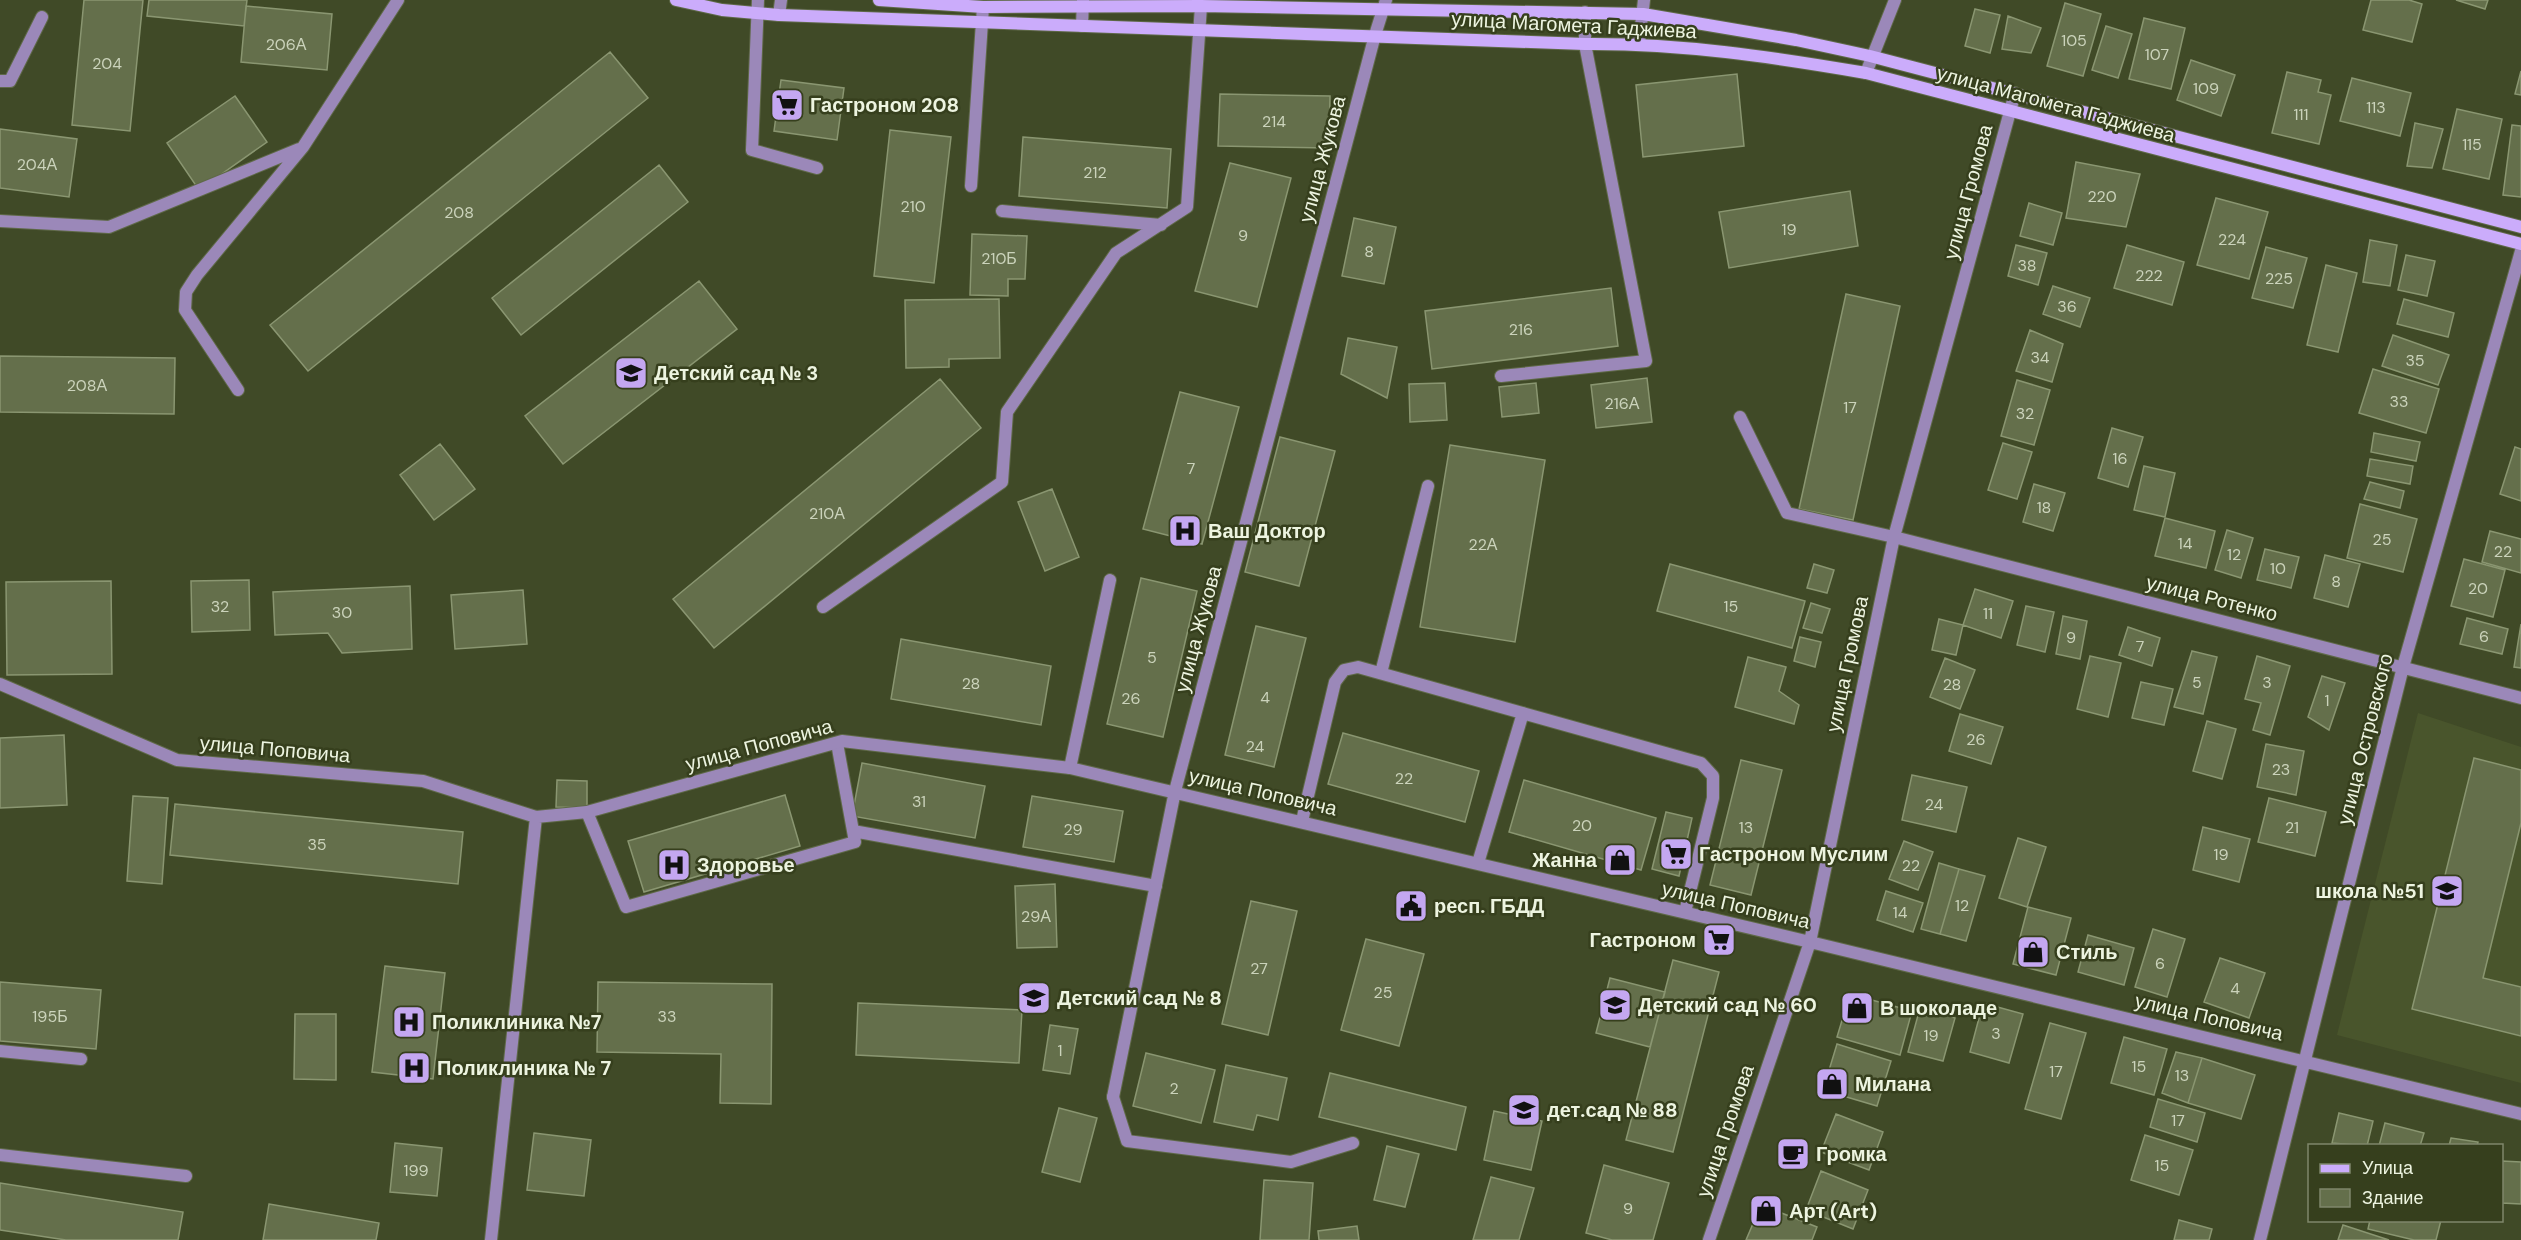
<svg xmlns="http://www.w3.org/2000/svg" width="2521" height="1240" viewBox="0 0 2521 1240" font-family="'DM Sans',sans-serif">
<rect width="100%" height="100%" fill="#404a27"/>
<!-- built -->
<path fill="#49552c" d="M2418,713l103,34v336l-184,-48z"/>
<!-- building -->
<path fill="#646f4b" stroke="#8a9671" stroke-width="1.5" d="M84,0h59l-13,131 -58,-6z
M149,0h98l-3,26 -97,-10z
M2371,0h38l13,4 -10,38 -49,-12z
M2456,0h32l-3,9z
M2065,3l36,11 -18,62 -36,-10z
M246,6l86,8 -5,56 -86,-8z
M1975,9l25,6 -10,38 -25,-7z
M2008,16l33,12 -10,25 -29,-4z
M2144,18l41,10 -14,61 -42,-10z
M2106,26l26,8 -14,44 -26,-8z
M610,52l38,46 -340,273 -38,-46z
M2191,60l44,15 -14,41 -44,-16z
M2521,71v24l-6,-1z
M2287,72l34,8 -3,12 13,3 -12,49 -47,-11z
M1737,74l7,72 -101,11 -7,-72z
M2352,78l59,15 -11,43 -60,-15z
M781,80l63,8 -7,52 -63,-9z
M1220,94l110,2 -1,52 -111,-2z
M235,96l32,46 -68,48 -32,-47z
M2457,109l45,10 -13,60 -46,-10z
M2415,123l28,6 -11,39 -25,-2z
M2512,125l9,1v71l-18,-2z
M0,129l77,10 -8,58 -69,-9z
M890,130l61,7 -17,146 -60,-7z
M1023,137l148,12 -4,59 -148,-12z
M2076,162l64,12 -14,53 -60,-9z
M1230,163l61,15 -34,129 -62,-16z
M659,165l29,37 -167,133 -29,-37z
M1850,191l8,55 -129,22 -10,-56z
M2216,198l52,14 -19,67 -52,-14z
M2029,203l33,10 -9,32 -33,-9z
M1354,218l42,9 -12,57 -42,-8z
M972,234l55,2 -2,43h-17v17l-38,-1z
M2370,240l27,5 -7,41 -27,-4z
M2016,245l31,8 -9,32 -30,-9z
M2127,245l57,17 -12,43 -58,-17z
M2266,247l41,11 -14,50 -41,-10z
M2406,255l29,6 -8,35 -29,-6z
M2326,265l31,8 -19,79 -31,-7z
M699,281l38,48 -174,135 -38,-48z
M2053,286l37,12 -10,29 -37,-13z
M1611,288l7,58 -186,23 -7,-58z
M1846,294l54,12 -47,214 -54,-11z
M999,299l1,59 -51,1v8l-43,1 -1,-68z
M2404,299l50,14 -6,24 -51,-13z
M2030,330l33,14 -11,38 -36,-11z
M2393,335l56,20 -11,30 -56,-19z
M1348,338l49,9 -10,51 -46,-24z
M0,356l175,2 -1,56 -174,-2z
M2373,369l66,20 -13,44 -67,-20z
M1647,378l5,44 -56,6 -5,-43z
M940,379l41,49 -267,220 -41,-49z
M2017,380l33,10 -16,55 -33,-9z
M1445,383l2,37 -37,2 -1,-38z
M1536,383l3,30 -37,4 -3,-30z
M1180,392l59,15 -37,137 -59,-15z
M2112,428l31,9 -15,50 -30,-9z
M2374,433l46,9 -4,19 -45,-9z
M1280,437l55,14 -36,135 -54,-14z
M2003,443l29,9 -15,47 -29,-9z
M440,444l35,45 -41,31 -34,-45z
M1450,445l95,15 -30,182 -95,-15z
M2515,447l6,2v52l-21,-7z
M2370,459l43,7 -3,18 -43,-8z
M2144,466l31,7 -10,44 -31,-7z
M2370,482l34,9 -4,17 -36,-9z
M2034,484l31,9 -12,38 -30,-9z
M1052,489l27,68 -34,14 -27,-69z
M2360,504l57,15 -14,53 -56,-14z
M2165,518l50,13 -9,37 -51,-12z
M2227,530l26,8 -12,40 -26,-8z
M2490,531l31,8v34l-39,-11z
M2265,549l34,8 -8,31 -34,-8z
M2325,555l35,9 -12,43 -34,-9z
M2464,559l41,11 -12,47 -42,-11z
M1670,564l135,37 -13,47 -135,-37z
M1814,564l20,6 -7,23 -20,-5z
M1141,578l56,13 -34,146 -56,-13z
M249,580l1,50 -58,2 -1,-51z
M111,581l1,93 -105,1 -1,-93z
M410,586l2,63 -70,4 -14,-20 -53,2 -2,-43z
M1975,589l38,12 -12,37 -38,-13z
M523,590l4,54 -72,5 -4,-54z
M1811,603l19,6 -8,24 -19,-5z
M2026,606l28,6 -9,40 -28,-7z
M2063,616l24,5 -7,38 -24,-5z
M2467,618l41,11 -6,25 -42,-10z
M1939,619l24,6 -7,30 -24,-5z
M2521,624v44l-7,-1z
M1256,626l50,12 -32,129 -49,-12z
M2128,627l32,11 -8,28 -33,-11z
M1800,637l21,5 -6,25 -21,-6z
M901,639l150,27 -10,59 -150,-26z
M2192,651l25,6 -14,57 -29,-7z
M2090,656l31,7 -13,54 -31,-8z
M2257,656l33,10 -20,69 -17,-5 8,-27 -16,-4z
M1748,657l38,10 -7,24 20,14 -5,19 -59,-17z
M1945,658l30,12 -15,39 -30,-12z
M2322,676l23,7 -16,47 -21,-13z
M2141,682l32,7 -9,36 -32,-7z
M1960,714l43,13 -12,37 -42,-13z
M2207,721l29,8 -14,50 -29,-8z
M1343,733l136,38 -14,51 -137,-38z
M64,735l3,70 -67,3v-70z
M2266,744l38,7 -8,44 -39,-8z
M2474,758l47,12v53l-38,155 38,9v49l-109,-27z
M1741,760l41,10 -31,125 -41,-10z
M862,763l123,23 -10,52 -123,-22z
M1912,775l55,12 -11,45 -54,-12z
M557,780l30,1v27l-31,-1z
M1524,780l132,38 -15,52 -132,-38z
M785,795l15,51 -156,46 -16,-51z
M133,796l35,2 -6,86 -35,-3z
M1032,796l91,15 -9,51 -91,-15z
M2269,798l57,14 -11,44 -57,-14z
M175,804l288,28 -5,52 -288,-29z
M1666,812l26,6 -13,58 -27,-7z
M2203,827l47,12 -11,43 -46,-12z
M2018,838l28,9 -19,60 -28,-9z
M1904,841l29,11 -15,38 -29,-11z
M1939,863l20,6 -19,65 -19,-5z
M1959,869l26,7 -19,65 -26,-7z
M1055,884l2,63 -40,1 -2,-62z
M1886,891l37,12 -10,29 -36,-12z
M1251,901l46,10 -29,124 -46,-11z
M2028,907l43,11 -15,57 -43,-11z
M2153,929l32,10 -18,58 -32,-10z
M2088,935l46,13 -10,37 -46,-13z
M1366,939l58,15 -25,92 -58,-16z
M2220,958l45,15 -16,45 -45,-16z
M1673,960l46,12 -46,180 -47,-12z
M385,966l60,7 -12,106 -61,-7z
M1610,978l55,14 -15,55 -54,-14z
M0,982l101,8 -5,59 -96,-8z
M598,982l174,2 -1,120 -51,-1 1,-49 -124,-2z
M1850,994l62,17 -12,44 -63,-18z
M858,1003l164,7 -3,53 -163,-8z
M1983,1003l40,11 -14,49 -39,-11z
M1920,1008l35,10 -12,43 -35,-9z
M295,1014h41v66l-42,-1z
M2050,1023l36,10 -25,86 -36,-10z
M1050,1025l28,4 -8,45 -27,-4z
M2124,1037l43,12 -13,46 -43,-12z
M1837,1044l54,17 -14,45 -54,-16z
M2176,1052l26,6 -14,45 -26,-10z
M1146,1053l69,17 -14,53 -68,-17z
M2202,1058l53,17 -14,44 -53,-16z
M1226,1065l61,13 -9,42 -21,-5 -4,15 -39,-8z
M1330,1073l136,34 -10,43 -137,-33z
M2158,1099l47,14 -8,29 -47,-15z
M1059,1108l38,10 -17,64 -38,-10z
M1494,1111l48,10 -11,49 -47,-10z
M2339,1113l34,8 -6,25 -35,-3z
M1836,1114l47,18 -14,38 -48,-18z
M2385,1123l39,10 -4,13h-41z
M534,1133l57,7 -7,56 -57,-6z
M2145,1135l48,15 -14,45 -48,-15z
M2451,1138l27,4 -1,4h-28z
M395,1143l47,5 -5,48 -47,-4z
M1387,1146l32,8 -14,53 -31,-7z
M2502,1161l19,1v42l-19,-1z
M1604,1165l65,18 -16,57h-41l-26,-7z
M1821,1171l47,19 -15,39 -47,-19z
M1491,1177l43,11 -15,52h-46z
M1264,1180l49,3 -4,57h-49z
M0,1183l183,29 -5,28h-112l-66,-10z
M269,1204l110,19 -3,17h-113z
M1761,1205l56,22 -5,13h-66z
M2179,1220l33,9 -3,11h-35z
M2370,1220h71l-5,20h-22l-46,-11z
M2343,1225l46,15h-51z
M1357,1226l2,14h-40l-1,-9z"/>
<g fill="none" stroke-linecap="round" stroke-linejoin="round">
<!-- lane casing -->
<g stroke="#5f6948" stroke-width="14">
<path id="lane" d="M758,0l-6,150 65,18
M0,81h10l32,-64
M971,186l12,-179
M1002,211l159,14
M0,221l109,6 190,-78
M1501,376l145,-15 -61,-317v-32
M238,390l-53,-80 1,-18 11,-17 106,-128 95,-147
M1740,417l47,96 107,24
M823,607l179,-125 5,-70 109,-159 71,-46 14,-201
M1381,673l47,-187
M1070,768l40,-188
M587,812l39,95 229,-65 -18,-99
M1302,821l33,-139 9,-12 14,-3 343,96 12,13v22l-28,114
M853,831l303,55
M1478,863l45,-150
M0,1051l81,8
M1113,1097l14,44 164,21 62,-19
M0,1155l186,21"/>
</g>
<!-- street casing -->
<g stroke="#5f6948" stroke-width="14">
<path id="street" d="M779,15l2,-15
M1082,26l1,-26
M1639,43l5,-43
M1866,73l29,-73
M1894,537l627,161
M0,684l177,76 246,21 113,36 51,-5 255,-71 228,27 740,174 711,172
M1113,1097l62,-306 200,-756 11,-35
M491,1240l45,-423
M1709,1240l101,-298 84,-405 121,-444
M2260,1240l143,-573 118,-416"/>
</g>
<!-- secondary casing -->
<g stroke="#5f6948" stroke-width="14">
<path id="secondary" d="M676,0l46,10 57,5 806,29c94,-1 188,13 281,29l655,171
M879,0l104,7 218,-1 442,8 153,26 74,16 651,171"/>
</g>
<!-- lane -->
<use href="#lane" stroke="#9b88b9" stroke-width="12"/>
<!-- street -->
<use href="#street" stroke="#9b88b9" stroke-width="12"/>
<!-- secondary -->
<use href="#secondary" stroke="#cbacfb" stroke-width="12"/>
</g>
<!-- icons -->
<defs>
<g id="supermarket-square" transform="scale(1.725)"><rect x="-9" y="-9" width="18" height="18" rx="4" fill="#c4a7f1" stroke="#363f1d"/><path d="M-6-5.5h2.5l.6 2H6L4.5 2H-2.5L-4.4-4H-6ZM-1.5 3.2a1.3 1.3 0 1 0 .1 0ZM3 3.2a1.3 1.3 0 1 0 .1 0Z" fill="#111"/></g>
<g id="school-square" transform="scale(1.725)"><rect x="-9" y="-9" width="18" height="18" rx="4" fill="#c4a7f1" stroke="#363f1d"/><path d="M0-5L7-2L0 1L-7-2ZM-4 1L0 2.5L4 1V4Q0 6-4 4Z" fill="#111"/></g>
<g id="hospital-square" transform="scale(1.725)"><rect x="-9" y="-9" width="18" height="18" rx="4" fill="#c4a7f1" stroke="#363f1d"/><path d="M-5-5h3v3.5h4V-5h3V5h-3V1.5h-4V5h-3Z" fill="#111"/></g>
<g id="shop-square" transform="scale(1.725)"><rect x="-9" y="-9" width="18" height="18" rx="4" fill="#c4a7f1" stroke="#363f1d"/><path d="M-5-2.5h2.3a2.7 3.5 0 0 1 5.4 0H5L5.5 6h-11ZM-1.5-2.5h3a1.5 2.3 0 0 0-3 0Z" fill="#111"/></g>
<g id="civic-square" transform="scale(1.725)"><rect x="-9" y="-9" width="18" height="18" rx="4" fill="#c4a7f1" stroke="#363f1d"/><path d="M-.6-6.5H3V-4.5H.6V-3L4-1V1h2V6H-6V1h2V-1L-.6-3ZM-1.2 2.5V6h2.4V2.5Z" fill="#111"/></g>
<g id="cafe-square" transform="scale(1.725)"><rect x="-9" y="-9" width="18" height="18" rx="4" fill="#c4a7f1" stroke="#363f1d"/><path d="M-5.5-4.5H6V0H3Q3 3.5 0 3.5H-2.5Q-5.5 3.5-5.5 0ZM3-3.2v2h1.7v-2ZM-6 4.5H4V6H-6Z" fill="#111"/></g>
</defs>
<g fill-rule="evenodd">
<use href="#supermarket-square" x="787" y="105"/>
<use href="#school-square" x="631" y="373"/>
<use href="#hospital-square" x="1185" y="531"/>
<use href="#supermarket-square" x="1676" y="854"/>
<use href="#shop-square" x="1620" y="860"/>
<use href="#hospital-square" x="674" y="865"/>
<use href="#school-square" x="2447" y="891"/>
<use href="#civic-square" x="1411" y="906"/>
<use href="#supermarket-square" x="1719" y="940"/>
<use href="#shop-square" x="2033" y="952"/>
<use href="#school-square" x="1034" y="998"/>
<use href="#school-square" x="1615" y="1005"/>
<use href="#shop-square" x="1857" y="1008"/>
<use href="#hospital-square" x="409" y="1022"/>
<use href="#hospital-square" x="414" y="1068"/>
<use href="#shop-square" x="1832" y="1084"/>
<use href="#school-square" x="1524" y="1110"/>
<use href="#cafe-square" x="1793" y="1154"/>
<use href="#shop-square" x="1766" y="1211"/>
</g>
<g text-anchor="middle" stroke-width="5" stroke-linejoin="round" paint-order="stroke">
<!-- number labels -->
<g font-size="16" fill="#cbd3bb">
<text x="2074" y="46">105</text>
<text x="286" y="50">206А</text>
<text x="2157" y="60">107</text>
<text x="107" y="69">204</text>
<text x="2206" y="94">109</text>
<text x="2376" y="113">113</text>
<text x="2301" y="120">111</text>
<text x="1274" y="127">214</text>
<text x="2472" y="150">115</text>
<text x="37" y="170">204А</text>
<text x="1095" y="178">212</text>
<text x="2102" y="202">220</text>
<text x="913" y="212">210</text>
<text x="459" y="218">208</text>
<text x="1789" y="235">19</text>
<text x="1243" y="241">9</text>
<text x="2232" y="245">224</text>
<text x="1369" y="257">8</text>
<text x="999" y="264">210Б</text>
<text x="2027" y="271">38</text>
<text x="2149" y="281">222</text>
<text x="2279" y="284">225</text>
<text x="2067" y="312">36</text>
<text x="1521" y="335">216</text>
<text x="2040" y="363">34</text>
<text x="2415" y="366">35</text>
<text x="87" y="391">208А</text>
<text x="2399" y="407">33</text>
<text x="1622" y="409">216А</text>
<text x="1850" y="413">17</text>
<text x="2025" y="419">32</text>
<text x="2120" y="464">16</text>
<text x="1191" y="474">7</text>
<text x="2044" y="513">18</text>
<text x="827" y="519">210А</text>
<text x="2382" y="545">25</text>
<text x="2185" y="549">14</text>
<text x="1483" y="550">22А</text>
<text x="2503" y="557">22</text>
<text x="2234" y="560">12</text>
<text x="2278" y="574">10</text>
<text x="2336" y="587">8</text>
<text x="2478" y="594">20</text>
<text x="220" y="612">32</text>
<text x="1731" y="612">15</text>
<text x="342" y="618">30</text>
<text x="1988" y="619">11</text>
<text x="2484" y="642">6</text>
<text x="2071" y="643">9</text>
<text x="2140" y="652">7</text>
<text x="1152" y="663">5</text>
<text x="2197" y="688">5</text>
<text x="2267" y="688">3</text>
<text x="971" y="689">28</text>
<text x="1952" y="690">28</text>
<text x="1265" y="703">4</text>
<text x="1131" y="704">26</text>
<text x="2327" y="706">1</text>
<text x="1976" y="745">26</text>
<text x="1255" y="752">24</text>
<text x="2281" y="775">23</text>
<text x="1404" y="784">22</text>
<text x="919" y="807">31</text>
<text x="1934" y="810">24</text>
<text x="1582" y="831">20</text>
<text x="1746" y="833">13</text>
<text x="2292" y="833">21</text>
<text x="1073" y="835">29</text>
<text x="317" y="850">35</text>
<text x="2221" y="860">19</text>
<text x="1911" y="871">22</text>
<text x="1962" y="911">12</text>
<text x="1900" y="918">14</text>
<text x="1036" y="922">29А</text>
<text x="2160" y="969">6</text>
<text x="1259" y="974">27</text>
<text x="2235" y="994">4</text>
<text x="1383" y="998">25</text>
<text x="50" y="1022">195Б</text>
<text x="667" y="1022">33</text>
<text x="1996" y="1039">3</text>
<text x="1931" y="1041">19</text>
<text x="1060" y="1056">1</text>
<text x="2139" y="1072">15</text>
<text x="2056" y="1077">17</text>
<text x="2182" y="1081">13</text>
<text x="1174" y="1094">2</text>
<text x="2178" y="1126">17</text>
<text x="2162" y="1171">15</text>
<text x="416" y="1176">199</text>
<text x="1628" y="1214">9</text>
</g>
<!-- street labels -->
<g font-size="20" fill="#edf4e0" stroke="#363f1d">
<text transform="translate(1574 25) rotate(3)" y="7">улица Магомета Гаджиева</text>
<text transform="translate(2056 104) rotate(15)" y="7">улица Магомета Гаджиева</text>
<text transform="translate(1322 159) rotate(-75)" y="7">улица Жукова</text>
<text transform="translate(1968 192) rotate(-75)" y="7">улица Громова</text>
<text transform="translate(2212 598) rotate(14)" y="7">улица Ротенко</text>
<text transform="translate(1198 629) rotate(-75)" y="7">улица Жукова</text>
<text transform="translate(1847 664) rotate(-78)" y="7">улица Громова</text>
<text transform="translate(2365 739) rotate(-76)" y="7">улица Островского</text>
<text transform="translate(759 745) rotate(-15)" y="7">улица Поповича</text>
<text transform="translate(275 749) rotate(5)" y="7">улица Поповича</text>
<text transform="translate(1263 792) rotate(13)" y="7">улица Поповича</text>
<text transform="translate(1736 905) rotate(13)" y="7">улица Поповича</text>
<text transform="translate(2209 1017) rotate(13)" y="7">улица Поповича</text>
<text transform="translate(1725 1131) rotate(-71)" y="7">улица Громова</text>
</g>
<!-- poi labels -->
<g font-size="20" font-weight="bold" fill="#edf4e0" stroke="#363f1d" text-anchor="start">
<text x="810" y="112">Гастроном 208</text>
<text x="654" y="380">Детский сад № 3</text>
<text x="1208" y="538">Ваш Доктор</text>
<text x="1699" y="861">Гастроном Муслим</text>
<text x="1597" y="867" text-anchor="end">Жанна</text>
<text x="697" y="872">Здоровье</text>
<text x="2424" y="898" text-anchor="end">школа №51</text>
<text x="1434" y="913">респ. ГБДД</text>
<text x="1696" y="947" text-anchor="end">Гастроном</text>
<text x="2056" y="959">Стиль</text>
<text x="1057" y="1005">Детский сад № 8</text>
<text x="1638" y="1012">Детский сад № 60</text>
<text x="1880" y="1015">В шоколаде</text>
<text x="432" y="1029">Поликлиника №7</text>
<text x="437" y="1075">Поликлиника № 7</text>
<text x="1855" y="1091">Милана</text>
<text x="1547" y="1117">дет.сад № 88</text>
<text x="1816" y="1161">Громка</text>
<text x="1789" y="1218">Арт (Art)</text>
</g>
</g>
<!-- legend -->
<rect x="2308" y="1144" width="195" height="78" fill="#363f1d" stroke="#7f876b" stroke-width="1.5"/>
<rect x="2320" y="1164" width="30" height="9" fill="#cbacfb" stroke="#7f876b" stroke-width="1.5"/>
<text x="2362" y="1174" font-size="18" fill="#edf4e0">Улица</text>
<rect x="2320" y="1189" width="30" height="18" fill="#646f4b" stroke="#7f876b" stroke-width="1.5"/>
<text x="2362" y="1204" font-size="18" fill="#edf4e0">Здание</text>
</svg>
